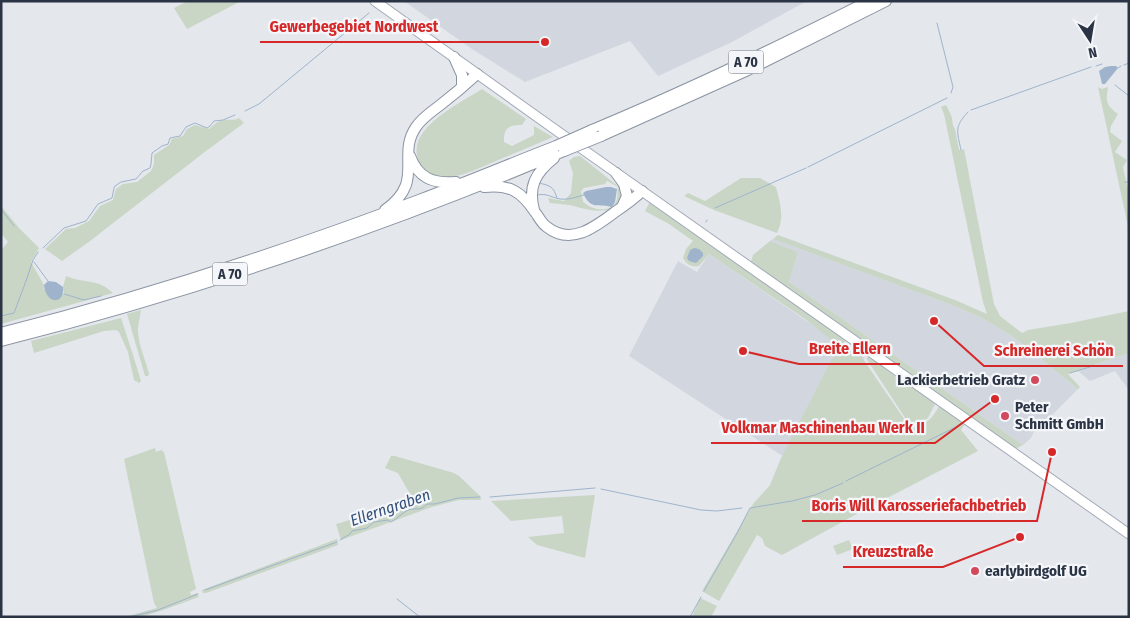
<svg xmlns="http://www.w3.org/2000/svg" width="1130" height="618" viewBox="0 0 1130 618" font-family="'Fira Sans Condensed',sans-serif">
<rect width="100%" height="100%" fill="#e4e7ec"/>
<!-- built -->
<path fill="#d2d6de" d="M404,1h403l-75,41 -74,34 -28,-35 -105,41 -53,-33z
M773,239l179,66 30,13 27,16 20,15 49,40 -24,24 -10,8 -7,3 -6,14 -8,7 -234,-163 9,-30 -28,-11z
M709,254l96,66 60,38 -72,99 -12,-2 -152,-99 49,-95 19,11z
M1129,353v37l-14,-19 -25,10 -12,-10z"/>
<!-- green -->
<path fill="#c9d6c5" fill-rule="evenodd" d="M188,1h53l-54,28 -13,-21z
M1098,87l4,2 6,-2c-2,15 -3,17 10,27l-7,12 -1,6 12,9 -7,11 12,8 -4,7 6,28v36z
M482,89l44,30 -4,6c-13,-1 -19,4 -18,17l8,4 22,-11v-9l19,11c-21,9 -43,18 -64,27 -12,5 -26,12 -40,13 -9,1 -22,-3 -27,-10 -24,-35 37,-63 60,-78z
M946,105c2,4 5,9 6,13 1,5 0,7 3,11l4,21h3l2,-1 30,155 6,12 22,17 6,-3 43,-7 58,-12v42l-61,21 12,13 -2,2 -49,-40 -20,-15 -27,-16 -30,-13 -179,-66 5,-4 177,65 32,14 -4,-12 -39,-188 -3,-7z
M239,118l5,5 -38,28 -116,90 -28,20 -17,-12 21,-20 9,-1 14,-7 11,-15 13,-6 3,-11 7,-5 14,-2 14,-11 3,-7v-9l15,-10 3,-6 11,-3 4,-7 8,-4 14,4c4,-4 10,-9 16,-9 6,-1 8,1 14,-2z
M580,156l39,31 4,7c-9,25 -34,16 -53,11 -6,-1 -13,-1 -20,-2l-2,-5 16,3 7,-8 2,-20 -4,-12 5,-4zM607,181l11,6c-1,3 0,8 -1,12 -2,10 -15,12 -24,9 -3,-1 -7,-4 -10,-6l-2,-11 3,-3 21,-4z
M741,178h19l16,9c4,16 9,30 1,46l-63,-23 -30,-14 4,-3 17,8z
M652,198l196,138 -3,6 -7,6 -8,-9 -25,-20 -96,-65 -10,12c-8,1 -12,-1 -16,-8l3,-9 7,-8 -24,-17 -24,-13z
M1,206l18,22 20,20 -8,14 13,23v4l20,5 -1,-7 3,-11c19,8 32,2 47,17l-112,31v-74l7,-8 -7,-9z
M770,241l28,11 -9,30 234,163 -6,3 -5,-1 -261,-185 2,-7z
M141,310c-1,7 -3,14 -3,20 0,15 8,30 11,44l-1,2h-3l-18,-62z
M121,318l12,37 8,26 -2,2 -5,-3 -6,-28 -9,-20 -3,-2 -12,1 -70,22 -3,-12z
M848,346l15,13 48,70c15,-6 20,-8 28,-23l26,18 -4,6 17,21 -116,60 -80,44 -17,-9 -3,-8 -5,-3 -38,66 -17,-10 51,-87 17,-19 11,-27 51,-99 5,-5z
M869,357l38,28 4,1 24,18 -7,14 -17,9 -45,-69z
M155,448l1,4 5,-2 3,2 32,137 -6,3 1,3 6,-2 2,4 -36,13 -22,7h-17l33,-9 -3,-5 -30,-144z
M391,456h4l59,17 5,3 21,20 1,3 -1,1h-21l-27,7 -91,33 -5,-16 78,-23 -16,-28 -13,-5z
M595,495l-10,63 -48,-13 -9,-8 36,-4 -2,-17 -51,5 -20,-20z
M337,539l1,6 -132,48h-3l-1,-3z
M849,540l4,9 -16,6 -4,-9z
M700,598l17,8 -6,11h-19z"/>
<!-- water -->
<path fill="#9fb4cc" d="M1111,66h5l2,2 -13,16h-3l-3,-13 6,-4z
M606,187h5l6,2 -2,13 -3,5c-13,-4 -21,4 -29,-14l3,-2z
M694,248l5,1 4,4v3l-7,7 -7,-2 -2,-3 3,-8z
M48,281l8,1 7,5c2,18 -17,18 -19,-2z"/>
<g fill="none" stroke-linecap="round" stroke-linejoin="round">
<!-- stream -->
<path stroke="#9fb4cc" stroke-width="1" d="M937,23l16,64 -2,6
M1124,65l5,-2
M1096,66l6,-2
M1118,68l3,-2
M1115,85l14,11
M971,110l120,-43
M245,111l14,-7 110,-91
M961,150c-4,-19 -7,-23 7,-38
M808,167l139,-69
M1125,182h4
M539,183c12,3 14,3 18,15
M537,195c10,-2 13,2 23,4 9,1 16,-2 24,-4
M715,208l91,-40
M1,209l13,17
M706,222l1,-2
M43,248l21,-20 22,-7 12,-17 14,-6 2,-10 1,-2 6,-4 15,-3 7,-8 7,-3 1,-4 1,-11 10,-7 6,-2 2,-6 10,-2 6,-9 9,-4 12,5 3,-2 4,-5 9,-1 12,-5
M34,262l14,19
M64,294l20,6 17,-4
M1,316l13,-3 12,-32 7,-21 5,-8
M1070,373l23,-7
M846,481l116,-57
M601,489l100,21 16,1 25,-3
M490,497l105,-9
M340,540l10,-6 2,-3 15,-3 7,-6 14,-2 3,2c6,-3 11,-9 17,-12 9,-3 12,2 19,-6h8l23,-6 22,-1
M205,590l132,-48
M704,591l32,-56 14,-27 42,-7 23,-6 28,-12
M397,599l23,18
M130,617l28,-7 40,-16
M690,617l11,-20"/>
<!-- major casing -->
<g stroke="#a3abb8" stroke-width="11">
<path id="major" d="M375,1l213,152 541,381"/>
</g>
<!-- highway casing -->
<g stroke="#8b94a3" stroke-width="12">
<path id="highway" d="M454,57l8,18v12
M592,130c94,-39 186,-83 277,-129
M601,136l147,-66 138,-69
M410,156c8,22 23,28 46,26
M616,173l8,11 3,12 -5,11
M484,187c25,-3 37,4 51,25 4,5 6,11 12,15 24,19 48,0 68,-15 9,-6 19,-13 27,-21
M385,210c41,-29 11,-54 31,-83 6,-9 15,-15 23,-21 13,-10 26,-21 38,-32
M534,210c-6,-23 1,-37 20,-52
M1,333c142,-36 281,-81 418,-133 46,-17 91,-36 137,-54
M1,341c192,-49 381,-113 563,-190"/>
</g>
<!-- major -->
<use href="#major" stroke="#fff" stroke-width="9"/>
<!-- highway -->
<use href="#highway" stroke="#fff" stroke-width="10"/>
<!-- highway-bridge casing -->
<g stroke="#8b94a3" stroke-width="12" stroke-linecap="butt">
<path id="highway-bridge" d="M556,146l36,-16
M564,151l37,-15"/>
</g>
<!-- highway-bridge -->
<use href="#highway-bridge" stroke="#fff" stroke-width="10"/>
</g>
<!-- markers -->
<g fill="#d1495b" stroke="#f4f6f9" stroke-width="2">
<circle cx="1035" cy="380" r="5"/>
<circle cx="1005" cy="416" r="5"/>
<circle cx="975" cy="571" r="5"/>
</g>
<g text-anchor="middle" stroke-width="4.5" stroke-linejoin="round" paint-order="stroke">
<!-- shield labels -->
<g fill="#f4f6f9" stroke="#676e7b" stroke-width="1">
<rect x="728.5" y="50.5" width="35" height="23" rx="4"/>
<rect x="212.5" y="262.5" width="35" height="23" rx="4"/>
</g>
<g font-size="14" font-weight="bold" fill="#2b3445">
<text x="746" y="67">A 70</text>
<text x="230" y="279">A 70</text>
</g>
<!-- poi labels -->
<g font-size="15" font-weight="bold" fill="#2b3445" stroke="#f4f6f9" text-anchor="start">
<text x="1025" y="385" text-anchor="end">Lackierbetrieb Gratz</text>
<text x="1015" y="412">Peter<tspan x="1015" dy="17">Schmitt GmbH</tspan></text>
<text x="985" y="576">earlybirdgolf UG</text>
</g>
<!-- water labels -->
<g font-size="16" font-style="italic" fill="#34527a" stroke="#f4f6f9">
<text transform="translate(390 507) rotate(-19)" y="6">Ellerngraben</text>
</g>
</g>
<!-- callouts -->
<path fill="none" stroke="#d62828" stroke-width="2" d="M545 42L449 42H260M743 351L799 364H900M934 321L984 366H1123M995 399L935 443H711M1052 452L1037 521H802M1020 537L943 567H843"/>
<g fill="#d62828" stroke="#f4f6f9" stroke-width="2">
<circle cx="545" cy="42" r="5"/>
<circle cx="743" cy="351" r="5"/>
<circle cx="934" cy="321" r="5"/>
<circle cx="995" cy="399" r="5"/>
<circle cx="1052" cy="452" r="5"/>
<circle cx="1020" cy="537" r="5"/>
</g>
<g font-size="16" text-anchor="middle" font-weight="bold" fill="#d62828" stroke="#f4f6f9" stroke-width="4.5" stroke-linejoin="round" paint-order="stroke">
<text x="354" y="32">Gewerbegebiet Nordwest</text>
<text x="850" y="354">Breite Ellern</text>
<text x="1054" y="356">Schreinerei Schön</text>
<text x="823" y="433">Volkmar Maschinenbau Werk II</text>
<text x="919" y="511">Boris Will Karosseriefachbetrieb</text>
<text x="893" y="557">Kreuzstraße</text>
</g>
<!-- border -->
<rect width="1130" height="618" fill="none" stroke="#2b3445" stroke-width="5"/>
<!-- north arrow -->
<g transform="translate(1090 40) rotate(168)" stroke="#f4f6f9" stroke-width="4" paint-order="stroke">
<path d="M0-4L9 19L0 12L-9 19Z" fill="#2b3445"/>
<text y="-8" font-size="14" font-weight="bold" text-anchor="middle" fill="#2b3445">N</text>
</g>
</svg>
